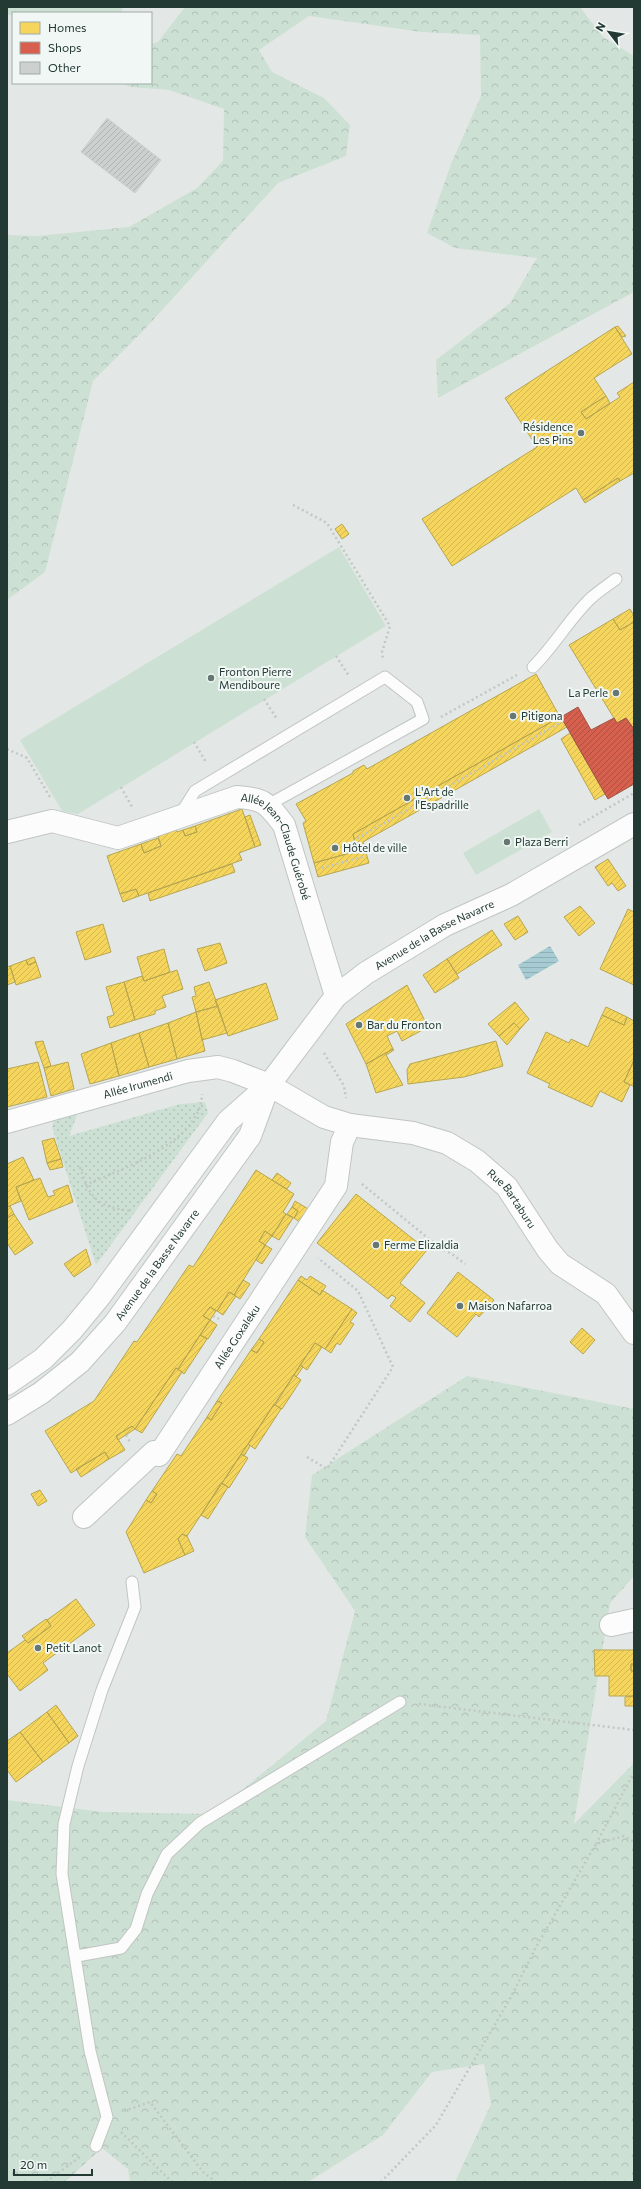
<svg xmlns="http://www.w3.org/2000/svg" width="641" height="2189" viewBox="0 0 641 2189" font-family="Commissioner,sans-serif">
<defs>
<pattern id="grass-dots" width="8" height="8" patternUnits="userSpaceOnUse"><rect width="8" height="8" fill="#cde0d4"/><path d="M2 2h.1M6 6h.1" fill="none" stroke="#b0c1b7" stroke-width="1.8" stroke-linecap="round"/></pattern>
<pattern id="forest-crowns" width="20" height="18" patternUnits="userSpaceOnUse"><rect width="20" height="18" fill="#cde0d4"/><path d="M2 6a3 3 0 1 1 6 0M12 15a3 3 0 1 1 6 0" fill="none" stroke="#b0c1b7"/></pattern>
<pattern id="water-rules" width="6" height="5" patternUnits="userSpaceOnUse"><rect width="6" height="5" fill="#a7cbd2"/><path d="M0 2.5h6" fill="none" stroke="#8fafb5"/></pattern>
<pattern id="homes-hatch" width="6" height="6" patternUnits="userSpaceOnUse"><rect width="6" height="6" fill="#f6d55c"/><path d="M-1 1l2-2M0 6l6-6M5 7l2-2" fill="none" stroke="#d3b851"/></pattern>
<pattern id="shops-hatch" width="6" height="6" patternUnits="userSpaceOnUse"><rect width="6" height="6" fill="#d6604d"/><path d="M-1 1l2-2M0 6l6-6M5 7l2-2" fill="none" stroke="#ad5041"/></pattern>
<pattern id="building-hatch" width="6" height="6" patternUnits="userSpaceOnUse"><rect width="6" height="6" fill="#ccd0cf"/><path d="M-1 1l2-2M0 6l6-6M5 7l2-2" fill="none" stroke="#afb3b2"/></pattern>
</defs>
<rect width="100%" height="100%" fill="#e3e8e6"/>
<!-- grass -->
<path fill="url(#grass-dots)" d="M205,1102l3,11 -112,152 -44,-138 3,-10 24,-7 -10,26 111,-32z"/>
<!-- forest -->
<path fill="url(#forest-crowns)" d="M7,7h116l-2,6h-108v2h-6z
M185,7h395l23,30 31,19v236l-196,106 -2,-38 74,-57 27,-45 -82,-10 -28,-15 24,-69 30,-68 -1,-61 -58,-3 -113,-16 -50,34 13,22 52,26 26,27 -4,31 -68,27 -136,149 -49,49 -48,191 -38,28v-365l30,1 92,-9 68,-39 26,-27 1,-52 -55,-19 -38,-3 -11,-4h31v-39l7,-2z
M467,1376l167,33v167l-24,27 -36,221 60,-61v419h-179l36,-78 -7,-40 -52,8 -49,63 -75,47h-178l-2,-13 -26,-21 -37,34h-58v-382l96,12 110,2 113,-93 29,-110 -50,-74 7,-62z"/>
<!-- pitch -->
<path fill="#cde0d4" d="M339,547l47,79 -308,188 -16,-3 -42,-71z
M539,809l13,23 -76,43 -13,-22z"/>
<!-- water -->
<path fill="url(#water-rules)" d="M550,946l9,15 -33,19 -8,-15z"/>
<!-- homes -->
<path fill="url(#homes-hatch)" stroke="#b7a650" d="M618,326l8,10 -4,1 -7,-10z
M615,327l17,27 -38,24 12,18 -25,16 5,7 34,-22 -3,-4 17,-11v91l-14,8 -2,-3 -35,22 -7,-12 -124,78 -30,-47 115,-72 -32,-49z
M606,396l4,7 -24,16 -5,-7z
M618,478l2,3 -35,22 -2,-3z
M342,524l7,10 -7,5 -7,-10z
M630,609l4,7v6l-14,8 -7,-11z
M613,619l7,11 14,-8v107l-8,-11 -9,5 -48,-78z
M536,674l24,43 -207,117 4,17 -43,12 -11,-40 3,-2 -10,-17 57,-31v-2l11,-6 3,4z
M560,717l7,10 -204,115 6,21 -51,14 -4,-14 43,-12 -4,-17z
M570,733l35,61 -10,6 -34,-61z
M242,809l13,38 -16,6 3,7 -103,36 -3,-7 -16,5 -13,-38 34,-12 3,9 17,-7 -3,-10 18,-6 1,2 6,-2 2,6 12,-4 -2,-6z
M250,815l11,30 -6,2 -10,-30z
M195,826l2,6 -12,4 -2,-6z
M158,838l3,8 -17,7 -3,-9z
M608,859l18,27 -8,5 -6,-8 -4,3 -13,-19z
M232,864l3,8 -85,29 -2,-8z
M136,889l3,7 -16,6 -3,-8z
M580,906l15,17 -16,13 -15,-19z
M628,909l6,3v73l-34,-16z
M518,916l10,16 -13,8 -11,-16z
M103,924l8,28 -26,8 -9,-28z
M492,930l10,15 -45,29 -10,-15z
M220,943l7,20 -22,8 -8,-22z
M164,949l6,23 -26,9 -7,-24z
M34,957l2,5 -8,3 -2,-5z
M447,959l12,19 -24,15 -12,-18z
M26,960l2,5 8,-3 5,15 -25,8 -6,-19z
M10,966l5,16 -8,3v-18z
M177,970l6,19 -21,7 4,11 -11,4v3l-20,6 -11,-38 18,-6 2,5z
M124,982l11,38 -25,8 -3,-11 7,-2 -8,-28z
M209,982l9,24 -22,6 -4,-15 4,-1 -2,-9z
M266,983l12,36 -50,17 -13,-36z
M407,985l21,42 -26,14 -5,-10 -10,5 6,13 -27,15 -20,-40z
M515,1002l14,17 -9,10 -6,-6 -15,13 -11,-12z
M218,1006l9,27 -25,7 -6,-28z
M606,1007l21,10 -3,8 -22,-10z
M196,1012l9,39 -28,8 -9,-36z
M602,1015l22,10 3,-8 7,4v39l-10,22 6,3 -8,17 -22,-11 -8,16 -44,-20 2,-3 -23,-11 19,-41 23,11 2,-4 17,8z
M168,1023l9,36 -28,8 -10,-34z
M514,1023l6,6 -13,16 -8,-9z
M139,1033l10,34 -30,9 -8,-33z
M43,1041l8,25 -7,2 -9,-26z
M496,1041l7,25 -39,11 -56,7 -1,-14 3,-6z
M111,1043l8,33 -29,8 -9,-30z
M393,1049l1,1 -8,5 17,30 -27,8 -10,-29z
M634,1060v25l-1,1 -9,-4z
M38,1062l9,35 -40,10v-38z
M68,1062l6,27 -23,7 -7,-28z
M54,1138l7,21 -14,4 -5,-22z
M23,1157l11,23 -18,7 5,14 -14,6v-43z
M61,1159l2,8 -13,3 -3,-7z
M256,1170l38,24 -11,18 3,2 -14,22 -7,-5 -6,10 6,4 -31,50 -5,-3 -12,19 -7,-4 -3,4 -4,5 7,4 -32,49 -2,-1 -41,61 -3,-3 -16,10 9,14 -16,9 -4,-7 -34,21 -26,-42 49,-30 40,-60 3,1 52,-77 4,2z
M277,1173l14,10 -4,6 -15,-9z
M40,1178l8,19 7,-2 -2,-4 15,-6 5,17 -44,18 -13,-33z
M356,1194l71,56 -27,33 25,20 -15,19 -20,-16 6,-8 -4,-3 -4,4 -71,-56z
M295,1201l15,9 -9,13 -7,-5 4,-7 -6,-4z
M10,1206l4,8 -7,4v-11z
M292,1207l6,4 -4,7 -7,-4z
M14,1214l19,29 -18,12 -8,-12v-25z
M286,1214l7,4 -14,22 -7,-4z
M265,1231l7,5 -7,9 -6,-4z
M265,1245l7,4 -10,15 -6,-4z
M86,1249l5,16 -17,12 -10,-13z
M458,1272l36,28 -15,17 -3,-3 -19,23 -30,-24z
M301,1276l6,4 3,-4 16,10 -6,9 -22,-15z
M243,1280l7,4 -10,15 -6,-4z
M298,1280l22,15 2,-5 30,19 -27,40 -10,-6 -128,193 -5,-2 -4,5 7,16 -41,18 -18,-41 20,-32 5,3 6,-9 -5,-3 25,-37 4,2 26,-39 4,3 11,-17 -5,-2 34,-51 6,3 7,-11 -5,-3z
M229,1292l7,4 -13,19 -6,-4z
M210,1307l6,4 -6,9 -7,-4z
M352,1309l5,4 -7,9 4,2 -14,21 -3,-2 -6,10 -6,-4z
M210,1320l7,5 -9,14 -8,-4z
M582,1328l13,12 -12,14 -13,-12z
M200,1335l7,4 -23,35 -6,-5z
M259,1339l5,3 -7,11 -6,-3z
M315,1343l7,4 -15,23 -7,-5z
M300,1365l3,2 -7,10 -2,-2z
M176,1368l6,4 -40,61 -7,-4z
M294,1375l7,5 -19,29 -7,-4z
M217,1401l5,2 -11,17 -4,-3z
M274,1404l7,5 -26,40 -7,-5z
M132,1426l3,3 -17,11 -2,-4z
M248,1444l2,2 -6,10 -3,-2z
M105,1452l4,7 -28,18 -5,-8z
M241,1454l7,4 -19,30 -7,-5z
M221,1483l7,4 -20,32 -7,-4z
M40,1490l7,11 -9,5 -7,-12z
M152,1491l5,3 -6,9 -5,-3z
M182,1534l5,2 7,15 -9,4 -7,-16z
M76,1599l19,26 -52,38 5,7 -28,21 -13,-17v-21l18,-13 3,3 23,-17 -4,-6z
M46,1619l5,7 -23,17 -6,-7z
M594,1650h40v14h-3v7h3v25h-25v-20h-14z
M631,1664h3v7h-3z
M634,1696v10h-9v-9z
M56,1705l22,31 -9,7 -22,-31z
M47,1712l22,31 -26,19 -23,-30z
M20,1732l23,30 -27,20 -9,-12v-29z"/>
<!-- shops -->
<path fill="url(#shops-hatch)" stroke="#a05446" d="M578,707l13,23 23,-12 3,5 9,-5 8,11 -2,3 2,4v48l-26,15 -47,-82z"/>
<!-- building -->
<path fill="url(#building-hatch)" stroke="#ccd1cf" d="M107,118l54,42 -26,33 -54,-41z"/>
<g fill="none" stroke-linecap="round" stroke-linejoin="round">
<!-- lane casing -->
<g stroke="#c0c5c3" stroke-width="13">
<path id="lane" d="M533,667c22,-22 36,-48 58,-69 8,-7 17,-13 25,-19
M180,815l15,-24 190,-114 32,25 6,17 -155,86
M77,1956l44,-8 15,-19 11,-35 20,-40 33,-31 200,-121
M96,2146l11,-29 -17,-66 -28,-177 2,-50 14,-58 24,-76 33,-83 -3,-25"/>
</g>
<!-- street casing -->
<g stroke="#c0c5c3" stroke-width="24">
<g id="street">
<path id="s1" d="M7,832l45,-11 66,17 119,-41c28,2 30,6 47,28l52,171"/>
<path id="s2" d="M7,1122l181,-51 30,-4 15,4 36,14 55,32 26,8 63,8 34,10 30,18 30,26 41,63 12,14 46,30 28,39"/>
<path id="s3" d="M84,1517l70,-65 5,3 177,-269 6,-44 8,-17"/>
<path d="M611,1625l23,-5"/>
</g>
</g>
<!-- secondary casing -->
<g stroke="#c0c6c3" stroke-width="24">
<g id="secondary">
<path id="s4" d="M7,1384l36,-25 29,-29 28,-34 128,-175 41,-36 67,-89 30,-23 79,-48 66,-30 123,-71"/>
<path id="s5" d="M7,1414l34,-21 39,-31 35,-39 135,-187 18,-49"/>
</g>
</g>
<!-- path -->
<path stroke="#c0c8c5" stroke-width="2.5" stroke-dasharray="2 3" stroke-linecap="butt" d="M293,505l34,18 63,103 -8,26 1,8
M336,656l13,20
M264,699l13,20
M441,717l76,-42
M194,742l12,20
M7,749l20,9 23,39
M121,787l11,20
M579,825l55,-32
M322,868l40,-11 -4,-19 205,-117
M324,1053l20,33 2,12
M80,1167c10,33 18,40 52,44
M362,1184l78,64 12,6 13,10
M85,1185c37,-16 116,-43 117,-91
M213,1316l6,3
M126,1435l4,7
M307,1457l20,12 66,-102 -35,-76 -40,-33
M419,1704l215,26
M596,1844l38,-72
M124,2111l26,-9 53,70 13,10
M121,2132l51,50
M46,2182l35,-26
M381,2182l55,-57 75,-128 25,-50 60,-103 28,-8 10,6"/>
<!-- lane -->
<use href="#lane" stroke="#fbfcfb" stroke-width="11"/>
<!-- street -->
<use href="#street" stroke="#fbfcfb" stroke-width="22"/>
<!-- secondary -->
<use href="#secondary" stroke="#fbfcfb" stroke-width="22"/>
</g>
<!-- markers -->
<g fill="#667672" stroke="#f1f7f4" stroke-width="1.5">
<circle cx="581" cy="433" r="4"/>
<circle cx="211" cy="678" r="4"/>
<circle cx="616" cy="693" r="4"/>
<circle cx="513" cy="716" r="4"/>
<circle cx="407" cy="798" r="4"/>
<circle cx="507" cy="842" r="4"/>
<circle cx="335" cy="848" r="4"/>
<circle cx="359" cy="1025" r="4"/>
<circle cx="376" cy="1245" r="4"/>
<circle cx="460" cy="1306" r="4"/>
<circle cx="38" cy="1648" r="4"/>
</g>
<g text-anchor="middle" stroke-width="4" stroke-linejoin="round" paint-order="stroke">
<!-- poi labels -->
<g font-size="11" fill="#233934" stroke="#f1f7f4" text-anchor="start">
<text x="573" y="431" text-anchor="end">Résidence<tspan x="573" dy="13">Les Pins</tspan></text>
<text x="219" y="676">Fronton Pierre<tspan x="219" dy="13">Mendiboure</tspan></text>
<text x="608" y="697" text-anchor="end">La Perle</text>
<text x="521" y="720">Pitigona</text>
<text x="415" y="796">L'Art de<tspan x="415" dy="13">l'Espadrille</tspan></text>
<text x="515" y="846">Plaza Berri</text>
<text x="343" y="852">Hôtel de ville</text>
<text x="367" y="1029">Bar du Fronton</text>
<text x="384" y="1249">Ferme Elizaldia</text>
<text x="468" y="1310">Maison Nafarroa</text>
<text x="46" y="1652">Petit Lanot</text>
</g>
<!-- street labels -->
<g font-size="11" fill="#233934" stroke="#f1f7f4">
<text dy="4" stroke="none"><textPath href="#s1" startOffset="310">Allée Jean-Claude Guérobé</textPath></text>
<text dy="4" stroke="none"><textPath href="#s4" startOffset="628">Avenue de la Basse Navarre</textPath></text>
<text dy="4" stroke="none"><textPath href="#s2" startOffset="136">Allée Irumendi</textPath></text>
<text dy="4" stroke="none"><textPath href="#s2" startOffset="549">Rue Bartaburu</textPath></text>
<text dy="4" stroke="none"><textPath href="#s5" startOffset="214">Avenue de la Basse Navarre</textPath></text>
<text dy="4" stroke="none"><textPath href="#s3" startOffset="243">Allée Goxaleku</textPath></text>
</g>
</g>
<!-- border -->
<rect width="641" height="2189" fill="none" stroke="#233934" stroke-width="16"/>
<!-- legend -->
<rect x="12" y="12" width="140" height="72" fill="#f1f7f4" stroke="#9faba7"/>
<rect x="20" y="22" width="20" height="12" fill="#f6d55c" stroke="#9faba7"/>
<text x="48" y="32" font-size="12" fill="#233934">Homes</text>
<rect x="20" y="42" width="20" height="12" fill="#d6604d" stroke="#9faba7"/>
<text x="48" y="52" font-size="12" fill="#233934">Shops</text>
<rect x="20" y="62" width="20" height="12" fill="#ccd0cf" stroke="#9faba7"/>
<text x="48" y="72" font-size="12" fill="#233934">Other</text>
<!-- north arrow -->
<g transform="translate(609 32) rotate(301)" stroke="#f1f7f4" stroke-width="3" paint-order="stroke">
<path d="M0-3L7 15L0 10L-7 15Z" fill="#233934"/>
<text y="-6" font-size="11" font-weight="bold" text-anchor="middle" fill="#233934">N</text>
</g>
<!-- scale -->
<path d="M14 2169v6h78v-6" fill="none" stroke="#233934" stroke-width="2"/>
<text x="20" y="2169" font-size="12" fill="#233934" stroke="#f1f7f4" stroke-width="3" paint-order="stroke">20 m</text>
</svg>
